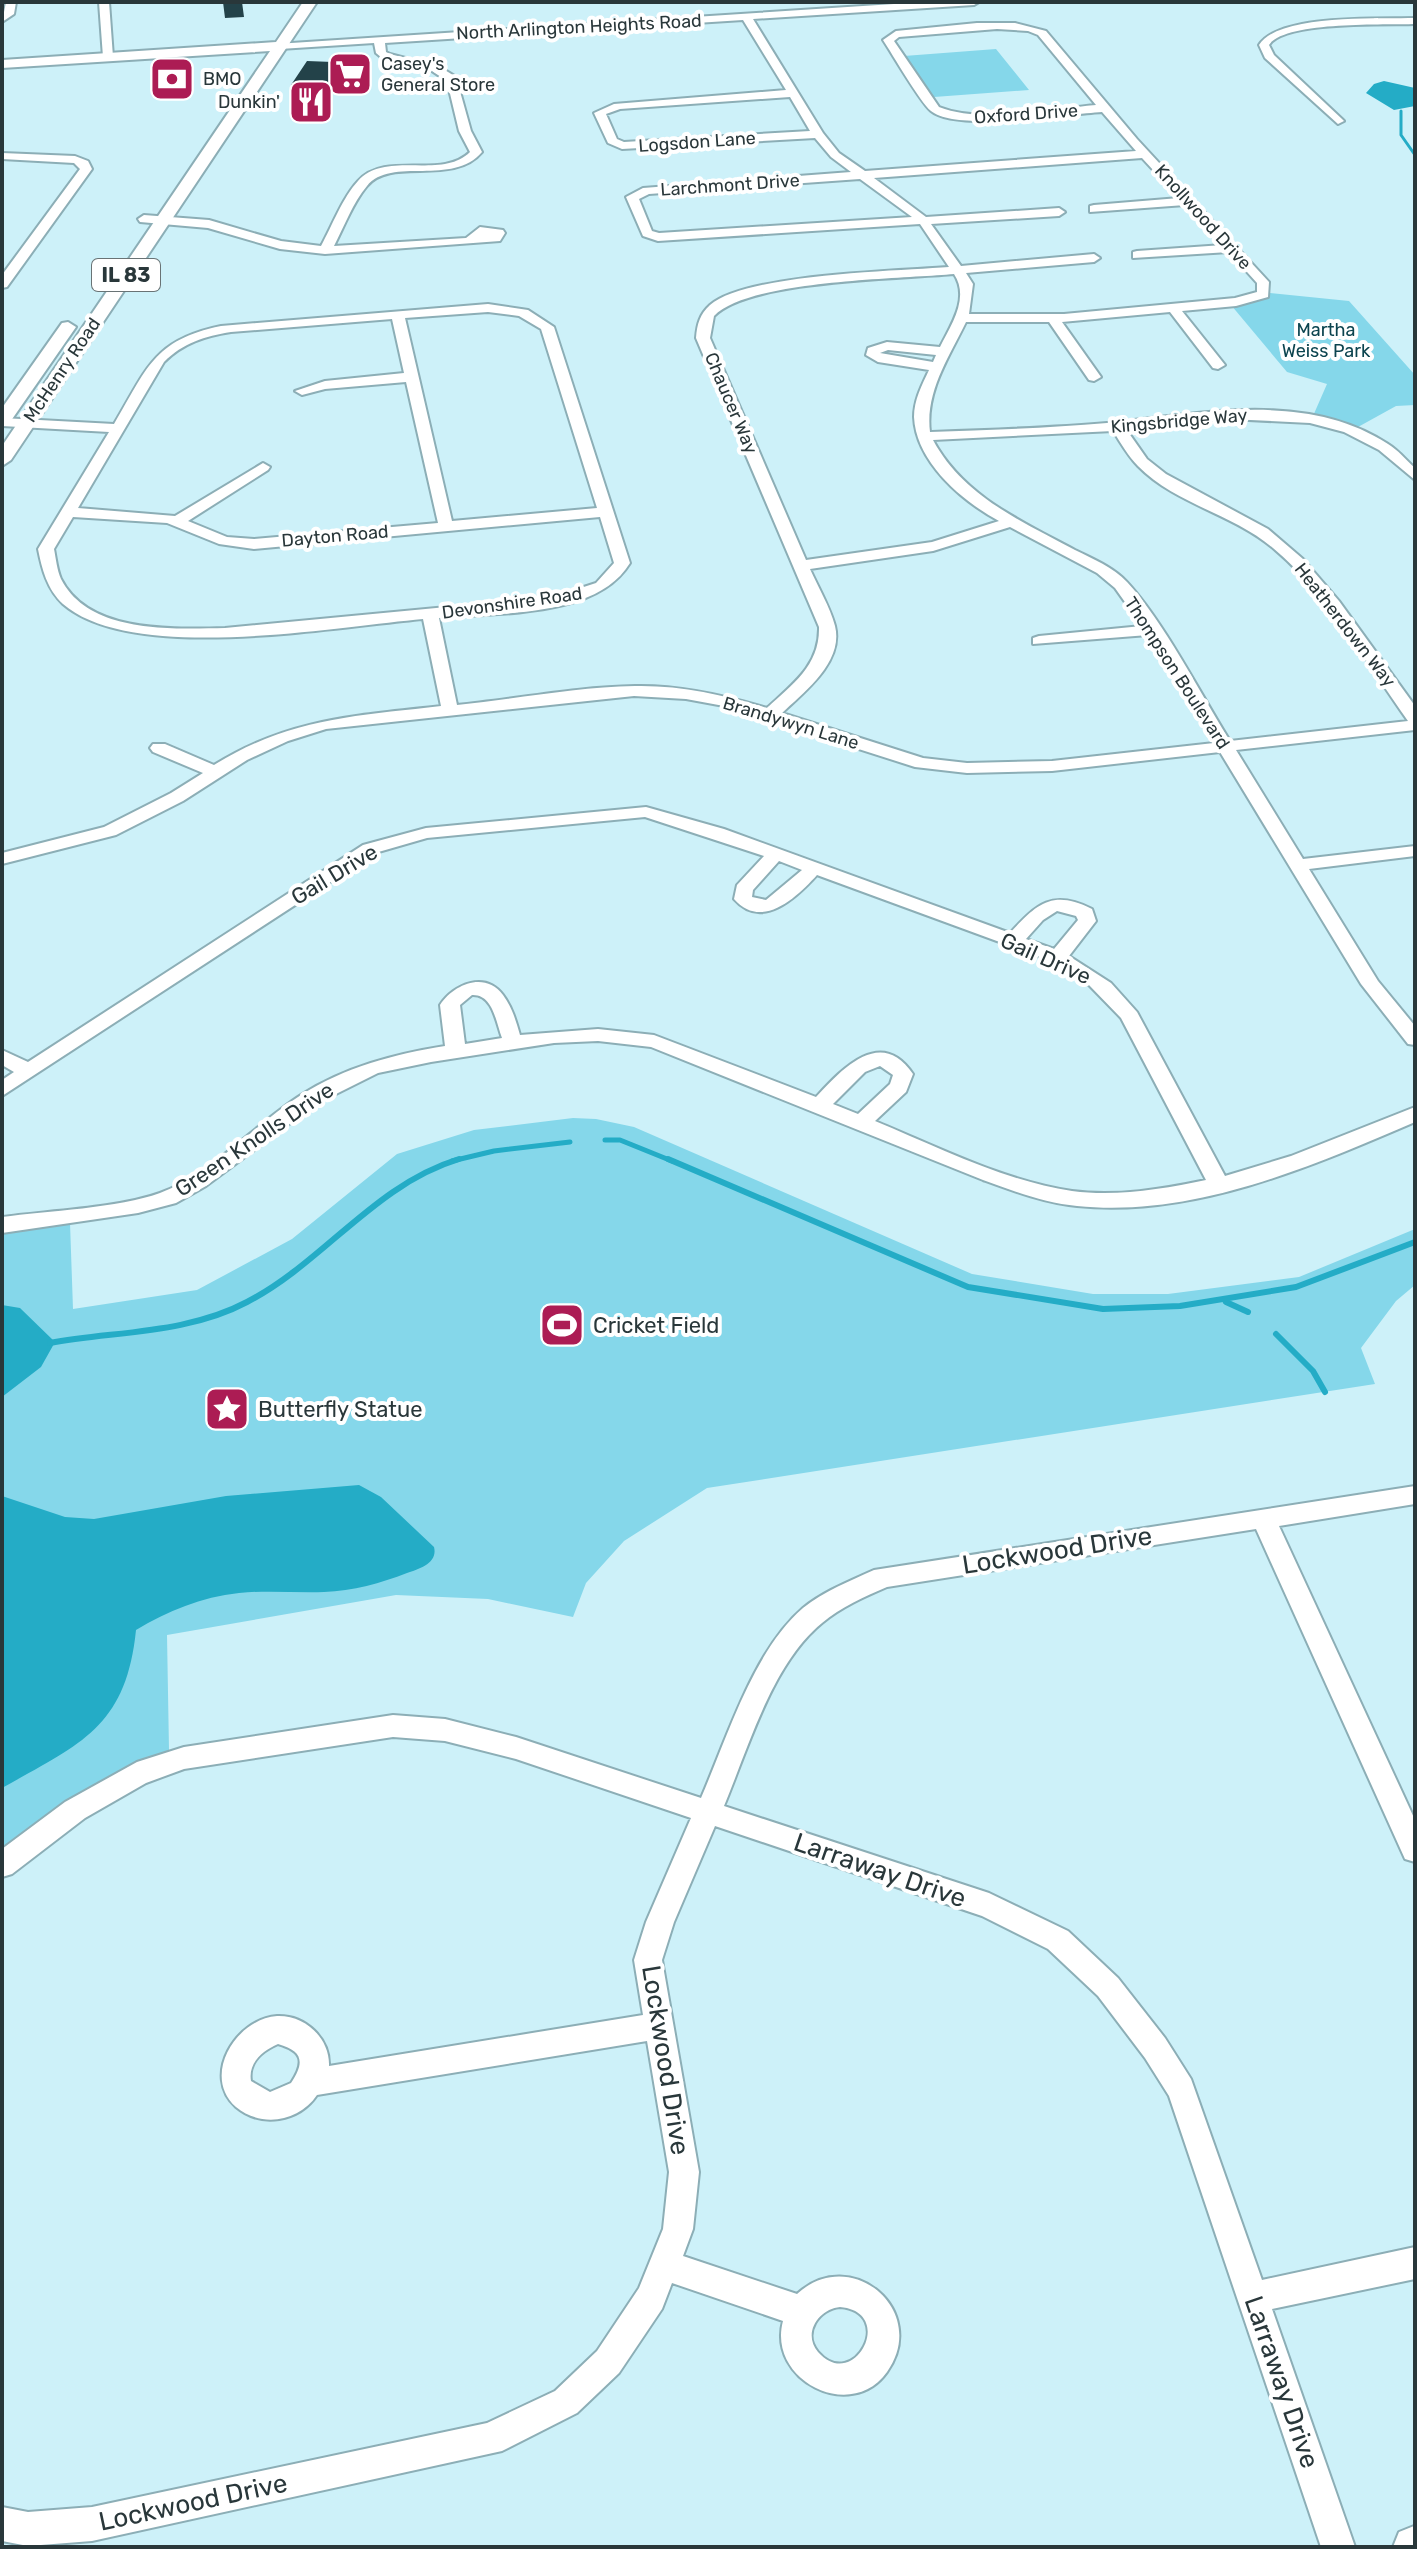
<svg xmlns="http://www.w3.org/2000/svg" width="1417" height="2549" viewBox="0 0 1417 2549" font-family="Rubik,sans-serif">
<rect width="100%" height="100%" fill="#cdf1f9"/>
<!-- green -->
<path fill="#85d7ea" d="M996,49l33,41 -95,7 -30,-41z
M1270,293l79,8 66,74v30l-19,1 -38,21 -45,-11 14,-32 -40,-12 -56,-67 27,-5z
M573,1118l23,1 38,8 338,147 121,20h75l131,-17 116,-48v56l-19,16 -35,47 14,36 -668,104 -83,53 -38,42 -13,34 -85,-18 -92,-4 -229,40 2,115 -55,24 -112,77v-618l68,-10 3,86 124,-19 95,-51 105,-85 77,-24z"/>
<!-- water -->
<path fill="#24acc6" d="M1384,81l31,7v18l-21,4 -28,-17 8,-9z
M2,1305l18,3 35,34 -14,25 -39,30z
M359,1485l22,12 53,50c4,16 -14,22 -27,26 -26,10 -54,18 -83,19 -28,1 -57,-2 -85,1 -38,4 -71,18 -103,37 -10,98 -56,114 -134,158v-292l63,21 29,2 132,-23z"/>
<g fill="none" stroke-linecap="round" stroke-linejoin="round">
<!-- stream-far2 -->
<path stroke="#24acc6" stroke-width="3" d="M1401,111v24l14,20"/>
<!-- stream-far1 -->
<path stroke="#24acc6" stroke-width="5" d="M605,1140h15l52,21
M452,1161l42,-10 76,-9"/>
<!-- stream -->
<path stroke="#24acc6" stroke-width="6" d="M668,1159l300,128 135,22 77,-3 116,-19 119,-45
M1226,1302l22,10
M1276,1334l37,37 12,21
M50,1343c65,-12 137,-9 197,-41 77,-40 127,-117 212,-143"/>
</g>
<!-- building -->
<path fill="#234249" d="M223,2h19l2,15 -19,1z
M307,61l52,2 9,2 -11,18h-23l-16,26 -23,-1 15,-22 -19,-1z"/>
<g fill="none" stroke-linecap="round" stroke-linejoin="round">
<!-- minor casing -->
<g stroke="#8caeb6" stroke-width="4">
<path id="minor" d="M6,2h10l-2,12 -12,8z
M99,2h10l4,55 -5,3 -5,-3z
M925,2h54l-5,3 -221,14 70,114 16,20 26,18 271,-20 -34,-39c-34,2 -146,20 -171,-1 -11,-9 -38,-56 -48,-71l13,-9 81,-8h38l31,8 91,108 132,143 -1,15 -32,9 -54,5 43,54 -7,4 -5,-1 -43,-56 -108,10 39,55 -7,4 -5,-1 -40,-58h-83c-17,35 -41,70 -36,110 59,-2 119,-4 177,-9 92,-9 199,-33 281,21 10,6 18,16 27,24v12l-36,-30 -35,-18 -34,-9 -81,-4 -103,10 21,30 19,15 102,55 35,30 36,42 76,105v24l-179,20 67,109 112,-13v10l-106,13 69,112 37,45v19l-7,-1 -47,-60 -141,-232 -168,19 -85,2 -52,-6 -191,-61 -38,-7 -52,-3 -308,33 -38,12 -41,19 -64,41 -67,34 -114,29v-11l102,-26 67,-34 32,-20 -50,-21 -3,-4 3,-4h12l49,21c75,-47 142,-49 227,-59l-18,-87c-89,8 -291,45 -360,-15 -16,-15 -21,-35 -25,-55l71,-117 -107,-6v-8l112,6c33,-55 39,-84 107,-98l267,-22 40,6 26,17 76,236c-34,56 -133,49 -191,55l18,87c59,-6 119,-18 178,-19 45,-1 89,9 132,22 26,-24 53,-43 52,-81l-123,-289c1,-14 4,-24 14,-33 36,-31 187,-34 239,-38l-29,-43 -262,17 -15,-5 -17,-39 17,-9 208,-16 -20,-15 -16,-19 -193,11 -14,-6 -14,-30 20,-9 172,-14 -43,-70 -358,23 1,9 4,2 50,13 16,10 15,54 11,21c-29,35 -91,4 -115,34 -14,16 -23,41 -33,60l132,-8 14,-11 23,3 2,3 -5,8 -175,13 -45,-5 -72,-21 -68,-6 -2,-3 6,-4 65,5 72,21 40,5c11,-20 22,-49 37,-65 28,-31 84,-1 112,-29l-11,-21 -12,-50 -15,-10 -50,-13 -6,-5 -2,-10 -94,6 -4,-1v-4zM997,29l31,2 10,4 58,70c-46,4 -114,19 -157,2l-45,-66 5,-4zM790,97l20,34 -186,11 -7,-3 -11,-25 14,-5zM1142,158l37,40 -85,7 -4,1v6l95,-7 38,40 -86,6 -4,1v6l96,-6 28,31v9l-22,6 -171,16h-95l4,-30 -7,-11 128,-11 6,-4 -6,-4 -133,12 -30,-42 128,-8 6,-4 -6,-4 -133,9 -52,-39zM860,179l52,38 -253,16 -7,-2 -13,-32 10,-5zM954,274c16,24 -3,51 -14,73l-53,-5 -19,6 -2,7 12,7 51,8c-7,15 -15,30 -15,47 2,45 48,84 85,104l-67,21 -126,18 -96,-222 4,-22c35,-36 186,-37 240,-42zM488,312l31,4 22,13 56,179 -145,13 -47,-203zM392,319l12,54 -79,8 -30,10 7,4 23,-6 81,-7 32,141 -184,16 -27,-2 -39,-16 80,-51 2,-3 -7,-4 -88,53 -97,-8 86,-146c19,-19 41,-26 67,-30zM888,350l48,5 -3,7 -53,-9zM1113,431c8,12 15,25 25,35 37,38 95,48 135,82 56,47 93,114 135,173l-178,20c-30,-48 -66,-119 -103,-159 -14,-15 -34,-23 -52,-32 -54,-29 -112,-54 -142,-110zM73,517l94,6 52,21 35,5 346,-32 14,46 -18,20 -43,14 -328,31c-51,1 -136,6 -164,-49 -4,-9 -5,-20 -7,-30zM1010,527l87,46 18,15 27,38 -103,10 -6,2v6l115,-9 66,108 -162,18 -85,2 -44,-5 -141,-45c22,-21 62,-51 53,-87 -5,-19 -17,-39 -25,-57l123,-18z
M1415,18v6c-29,1 -131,-3 -146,21l5,10 68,64 2,2 -6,3 -73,-66 -6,-13c19,-31 119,-26 156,-27z
M2,153l73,3 13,5 4,8 -85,118 -5,1v-13l78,-106 -6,-6 -72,-4z
M646,807l78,22 286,104c27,-29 42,-44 82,-24l4,12 -27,35 42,27 26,29 88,164 66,-20 124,-49v15c-105,45 -222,96 -338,84 -32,-3 -64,-15 -94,-26l-332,-133 -53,-6 -44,2 -123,19 -53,11 -62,31 -110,82 -30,17 -38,10 -136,20v-16c45,-6 117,-9 158,-24 53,-20 94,-68 141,-98 44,-28 94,-41 144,-49l-5,-41c14,-21 45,-34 63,-10 9,12 13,26 17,40l78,-6 56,6 162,62c26,-28 65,-71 97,-23l-7,18 -31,29c63,26 129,60 197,70 44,6 91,-2 134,-11l-85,-162 -33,-34 -45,-26 -226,-83c-20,22 -55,56 -83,24l3,-14 27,-29 -119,-39 -218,21 -52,15 -373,243v-16l12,-8 -12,-7v-15l26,12 335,-217 63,-17zM779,861l23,9 -36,30 -14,-3 1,-7zM1057,911l19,5 2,4 -24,29 -28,-10 17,-19zM472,995c21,-1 24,27 30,43l-37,6 -5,-39zM880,1066l13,9 -3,9 -32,30 -25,-10 32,-32z
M1415,1486v18l-136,22 136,294v42l-10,-3 -149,-330 -369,58c-23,10 -46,20 -65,36 -50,41 -73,123 -98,183l265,87 79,38 50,47 47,60 26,41 71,201 153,-33v32l-143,30 83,238h-34l-152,-451 -24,-38 -47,-62 -50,-47 -66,-33 -267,-90 -41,96 -12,38 37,212 -6,57 -10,27 114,38c54,-50 133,17 90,78 -36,51 -120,8 -104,-51l-111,-38 -10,26 -43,64 -42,40 -75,38 -410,90 -64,5 -26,-5v-34l26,5 64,-5 395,-84 68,-32 42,-40 42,-63 24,-59 6,-57 -22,-131 -330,54c-18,27 -56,33 -81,12 -35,-31 0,-88 41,-91 29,-1 53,23 52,50l314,-51 -9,-55 12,-38 45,-104 -175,-59 -71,-18 -52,-4 -209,32 -38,14 -61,35 -73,56 -10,3v-28l63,-47 72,-40 47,-15 209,-32 52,4 71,18 185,61c26,-60 52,-147 102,-190 21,-17 47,-27 71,-38zM278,2044c25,7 27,18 13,39l-21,9 -19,-11c-3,-18 11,-30 27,-37zM840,2307c57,5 14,86 -22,45 -16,-19 1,-43 22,-45z"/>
</g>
<!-- major casing -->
<g stroke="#8caeb6" stroke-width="4">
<path id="major" d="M303,2h14l-306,458 -9,6v-20l268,-395 -268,17v-8l274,-18z
M68,322l8,5 -68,98 -6,1v-18l60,-85z
M1414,2526l1,21h-22l6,-15z"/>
</g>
<!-- minor -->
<use href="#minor" fill="#fff" fill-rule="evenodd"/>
<!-- major -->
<use href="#major" fill="#fff" fill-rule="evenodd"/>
</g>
<!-- icons -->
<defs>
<g id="supermarket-square" transform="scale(2.3)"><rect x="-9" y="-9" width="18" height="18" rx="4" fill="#ac1c54" stroke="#fff"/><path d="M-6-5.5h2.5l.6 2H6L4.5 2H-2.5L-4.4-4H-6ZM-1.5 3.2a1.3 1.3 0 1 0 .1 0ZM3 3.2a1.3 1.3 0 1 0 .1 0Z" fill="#fff"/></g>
<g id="bank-square" transform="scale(2.3)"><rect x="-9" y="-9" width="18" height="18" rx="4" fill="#ac1c54" stroke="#fff"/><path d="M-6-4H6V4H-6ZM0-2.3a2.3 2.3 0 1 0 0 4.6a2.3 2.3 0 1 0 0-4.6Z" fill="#fff"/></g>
<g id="restaurant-square" transform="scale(2.3)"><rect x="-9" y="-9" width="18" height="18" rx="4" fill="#ac1c54" stroke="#fff"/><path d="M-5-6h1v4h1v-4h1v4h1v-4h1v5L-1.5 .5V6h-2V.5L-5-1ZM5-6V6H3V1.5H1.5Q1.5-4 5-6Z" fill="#fff"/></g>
<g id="stadium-square" transform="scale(2.3)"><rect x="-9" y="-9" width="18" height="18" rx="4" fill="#ac1c54" stroke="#fff"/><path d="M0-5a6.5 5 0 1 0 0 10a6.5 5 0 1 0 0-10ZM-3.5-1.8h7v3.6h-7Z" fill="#fff"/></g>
<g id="sight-square" transform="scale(2.3)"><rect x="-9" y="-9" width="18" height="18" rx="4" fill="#ac1c54" stroke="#fff"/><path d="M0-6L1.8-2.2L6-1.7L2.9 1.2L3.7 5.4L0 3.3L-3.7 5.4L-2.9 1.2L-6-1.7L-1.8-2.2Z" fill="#fff"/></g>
</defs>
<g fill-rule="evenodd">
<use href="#supermarket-square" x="350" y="74"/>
<use href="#bank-square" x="172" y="79"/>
<use href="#restaurant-square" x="311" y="102"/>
<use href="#stadium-square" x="562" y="1325"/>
<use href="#sight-square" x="227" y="1409"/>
</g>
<g text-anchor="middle" stroke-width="8" stroke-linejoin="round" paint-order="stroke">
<!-- far-street labels -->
<g font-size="18" fill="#29373a" stroke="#fff">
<text transform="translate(579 27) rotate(-3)" y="6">North Arlington Heights Road</text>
<text transform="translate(1026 114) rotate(-4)" y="6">Oxford Drive</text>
<text transform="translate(697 142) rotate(-4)" y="6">Logsdon Lane</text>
<text transform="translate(730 185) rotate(-4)" y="6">Larchmont Drive</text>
<text transform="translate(1203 217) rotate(48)" y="6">Knollwood Drive</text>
<text transform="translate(62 370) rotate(-56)" y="6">McHenry Road</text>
<text transform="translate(731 403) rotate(67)" y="6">Chaucer Way</text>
<text transform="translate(1179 421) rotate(-5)" y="6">Kingsbridge Way</text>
<text transform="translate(335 536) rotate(-5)" y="6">Dayton Road</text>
<text transform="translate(512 603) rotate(-8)" y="6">Devonshire Road</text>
<text transform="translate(1345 625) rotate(52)" y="6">Heatherdown Way</text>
<text transform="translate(1177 673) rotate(57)" y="6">Thompson Boulevard</text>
<text transform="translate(791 723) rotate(17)" y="6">Brandywyn Lane</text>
</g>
<!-- far-poi labels -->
<g font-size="18" fill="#29373a" stroke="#fff" text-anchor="start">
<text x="381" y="70">Casey's<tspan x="381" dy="21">General Store</tspan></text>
<text x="203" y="85">BMO</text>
<text x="280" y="108" text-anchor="end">Dunkin'</text>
</g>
<!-- far-park labels -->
<g font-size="18" fill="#0c444f" stroke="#fff">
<text x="1326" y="336">Martha<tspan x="1326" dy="21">Weiss Park</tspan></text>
</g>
<!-- shield labels -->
<rect fill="#fff" stroke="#697375" stroke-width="2" x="92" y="259" width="68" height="32" rx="6"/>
<g font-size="20" font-weight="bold" fill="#29373a">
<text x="126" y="282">IL 83</text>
</g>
<!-- street labels -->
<g font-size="22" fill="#29373a" stroke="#fff">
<text transform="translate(334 874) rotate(-31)" y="8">Gail Drive</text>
<text transform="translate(1046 958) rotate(24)" y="8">Gail Drive</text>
<text transform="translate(254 1139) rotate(-34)" y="8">Green Knolls Drive</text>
</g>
<!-- poi labels -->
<g font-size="22" fill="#29373a" stroke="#fff" text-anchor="start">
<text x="593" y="1333">Cricket Field</text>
<text x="258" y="1417">Butterfly Statue</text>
</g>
<!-- near-street labels -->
<g font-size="26" fill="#29373a" stroke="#fff">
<text transform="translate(1057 1550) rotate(-9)" y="9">Lockwood Drive</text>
<text transform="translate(880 1870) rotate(19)" y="9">Larraway Drive</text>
<text transform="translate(666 2060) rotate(81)" y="9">Lockwood Drive</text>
<text transform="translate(1282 2382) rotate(71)" y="9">Larraway Drive</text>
<text transform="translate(193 2502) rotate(-12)" y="9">Lockwood Drive</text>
</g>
</g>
<!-- border -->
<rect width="1417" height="2549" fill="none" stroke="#29373a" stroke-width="8"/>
</svg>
